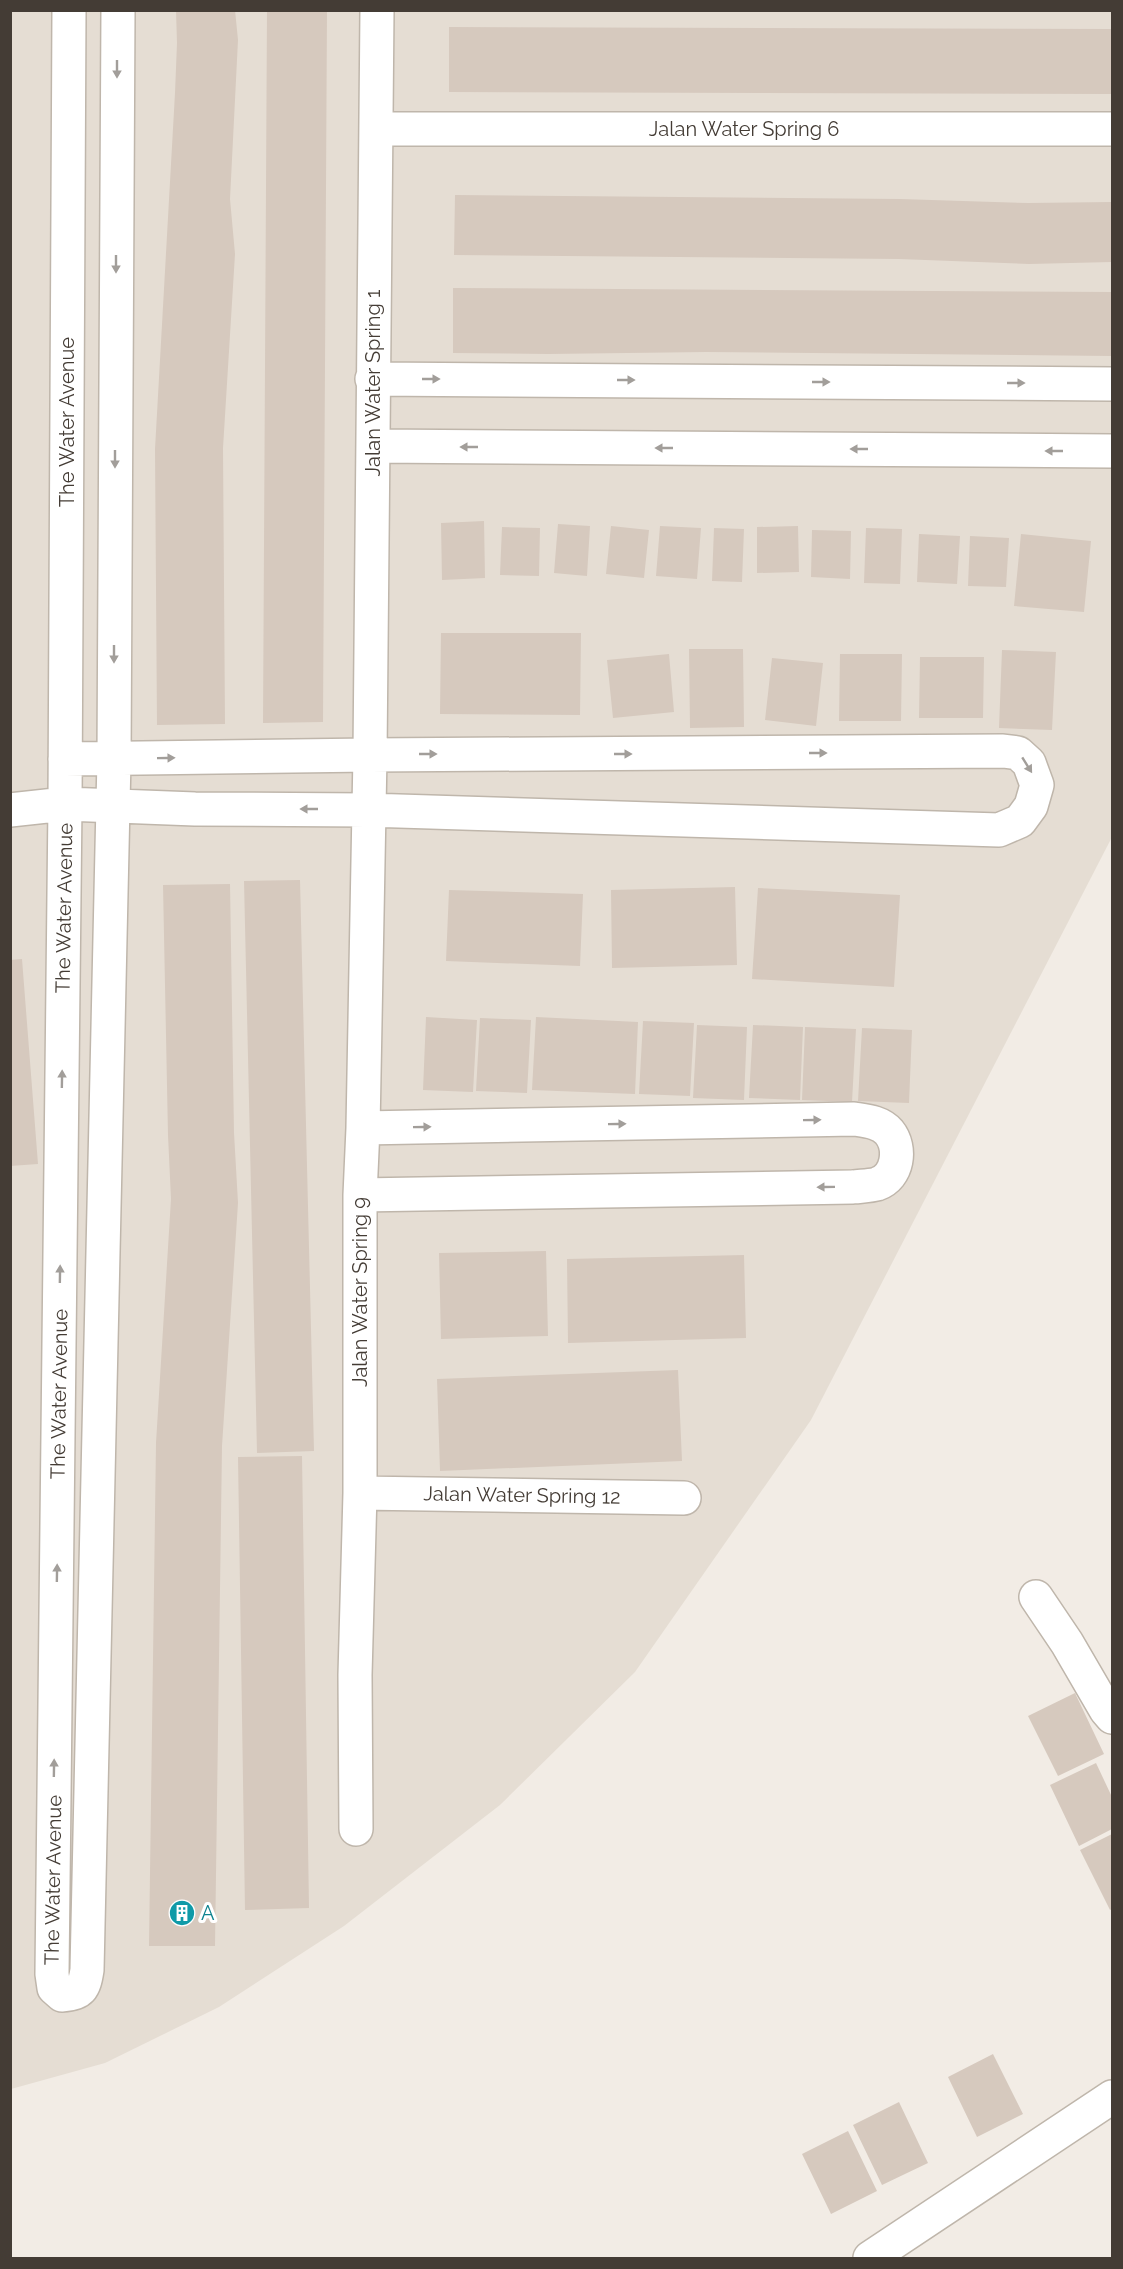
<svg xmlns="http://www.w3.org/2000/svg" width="1123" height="2269" viewBox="0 0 1123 2269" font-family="Raleway,sans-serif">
<rect width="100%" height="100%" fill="#f2ece5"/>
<!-- residential -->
<path fill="#e5ddd3" d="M11,11h1101v826l-301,583 -176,252 -135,133 -156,121 -125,81 -114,56 -94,26z"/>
<!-- building -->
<path fill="#d6c9be" d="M176,10h59l3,30 -8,159 5,55 -12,194 2,276 -68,1 -2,-276 20,-356 2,-50z
M267,10h60l-4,712 -60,1z
M449,27l663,2v65l-663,-2z
M455,195l445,4 128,4 84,-1v60l-83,2 -130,-5 -445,-4z
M453,288l659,4v64l-406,-4 -158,2 -95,-1z
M484,521l1,57 -43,2 -1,-57z
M558,524l32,2 -3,50 -33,-3z
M611,526l38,4 -5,48 -38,-4z
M660,526l41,2 -4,51 -41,-3z
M798,526l1,46 -42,1v-46z
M502,527l38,1 -1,48 -39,-1z
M714,528l30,1 -2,53 -30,-1z
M866,528l36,1 -2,55 -36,-1z
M812,530l39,1 -1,48 -39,-2z
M919,534l41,2 -3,48 -40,-2z
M1021,534l70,7 -7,71 -70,-6z
M970,536l39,2 -3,49 -38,-1z
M441,633h140l-1,82 -140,-1z
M689,649h54l1,78 -54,1z
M1002,650l54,2 -4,78 -53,-2z
M669,654l5,58 -61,6 -6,-58z
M840,654h62l-1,67h-62z
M920,657h64l-1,61h-64z
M772,658l51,5 -7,63 -51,-6z
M300,880l14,571 -57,2 -13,-572z
M230,884l4,249 4,70 -16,243 -7,500h-66l7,-503 15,-244 -3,-64 -5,-250z
M735,887l2,78 -125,3 -1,-78z
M758,888l142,7 -6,92 -142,-8z
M449,890l134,4 -3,72 -134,-5z
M22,959l16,205 -28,2v-206z
M426,1017l51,3 -4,72 -50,-2z
M536,1017l102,5 -3,72 -103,-4z
M480,1018l51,2 -4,73 -51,-2z
M643,1021l51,2 -4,73 -51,-2z
M697,1025l50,2 -3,73 -51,-2z
M753,1025l50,2 -3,73 -51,-2z
M805,1027l51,2 -4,73 -50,-2z
M862,1028l50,2 -3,73 -51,-2z
M546,1251l2,85 -107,3 -2,-86z
M744,1255l2,83 -178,5 -1,-84z
M678,1370l4,91 -242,10 -3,-92z
M302,1456l7,452 -64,2 -7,-453z
M1075,1693l29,61 -46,22 -30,-60z
M1096,1763l16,34v32l-33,17 -29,-61z
M1112,1834v75l-2,1 -30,-60z
M993,2054l30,60 -46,23 -29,-60z
M899,2102l29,61 -46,22 -29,-60z
M848,2131l29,60 -46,23 -29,-60z"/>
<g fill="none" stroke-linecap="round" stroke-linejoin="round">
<!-- minor casing -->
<g stroke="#bfb6ab" stroke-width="36">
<path id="minor" d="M69,10l-4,794 -13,1170 2,14 8,7c19,-1 22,-6 25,-25l27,-1211 4,-749
M376,129h736
M372,379l740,5
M373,446l739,5
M10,810l55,-6 130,5 172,1 632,20 21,-9 11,-15 6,-21 -8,-22 -11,-10 -15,-2 -633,4 -305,4
M360,1195l493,-8c8,-1 17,-1 24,-3 21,-7 25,-36 12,-52 -9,-10 -22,-11 -35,-13l-491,9
M360,1493l324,5
M1036,1597l31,46 39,67 6,7
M356,1829l-1,-154 5,-182v-298l3,-67 7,-373 7,-745
M870,2258l242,-161"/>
</g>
<!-- minor -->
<use href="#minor" stroke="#fff" stroke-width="33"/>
</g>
<!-- one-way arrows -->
<defs><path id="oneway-solid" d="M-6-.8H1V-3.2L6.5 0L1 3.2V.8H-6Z" transform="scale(1.5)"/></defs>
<g fill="#a29e9a">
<use href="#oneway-solid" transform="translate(117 69) rotate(90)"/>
<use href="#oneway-solid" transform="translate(116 264) rotate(90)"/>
<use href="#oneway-solid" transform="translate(431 379)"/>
<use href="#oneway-solid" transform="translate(626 380)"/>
<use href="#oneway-solid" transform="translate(821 382)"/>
<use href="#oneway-solid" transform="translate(1016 383)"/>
<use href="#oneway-solid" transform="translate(469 447) rotate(-180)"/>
<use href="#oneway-solid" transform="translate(664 448) rotate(-180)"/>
<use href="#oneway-solid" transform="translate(859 449) rotate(-180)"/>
<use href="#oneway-solid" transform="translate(1054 451) rotate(-180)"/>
<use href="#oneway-solid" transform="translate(115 459) rotate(90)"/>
<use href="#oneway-solid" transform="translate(114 654) rotate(90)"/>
<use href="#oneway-solid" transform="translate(818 753)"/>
<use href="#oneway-solid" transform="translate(428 754)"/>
<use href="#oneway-solid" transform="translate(623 754)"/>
<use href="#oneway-solid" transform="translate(166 758) rotate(-1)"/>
<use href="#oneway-solid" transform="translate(1027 765) rotate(58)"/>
<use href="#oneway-solid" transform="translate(309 809) rotate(-180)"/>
<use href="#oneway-solid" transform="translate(62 1079) rotate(-89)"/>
<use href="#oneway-solid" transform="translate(812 1120) rotate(-1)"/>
<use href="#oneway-solid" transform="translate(617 1124) rotate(-1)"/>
<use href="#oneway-solid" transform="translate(422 1127) rotate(-1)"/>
<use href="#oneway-solid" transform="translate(826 1187) rotate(179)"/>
<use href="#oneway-solid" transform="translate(60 1274) rotate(-89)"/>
<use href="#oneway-solid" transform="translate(57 1573) rotate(-89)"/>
<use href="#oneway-solid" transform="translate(54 1768) rotate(-89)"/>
</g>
<!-- icons -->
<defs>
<g id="building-disc" transform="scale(1.35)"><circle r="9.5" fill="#0f9aa8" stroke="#fff"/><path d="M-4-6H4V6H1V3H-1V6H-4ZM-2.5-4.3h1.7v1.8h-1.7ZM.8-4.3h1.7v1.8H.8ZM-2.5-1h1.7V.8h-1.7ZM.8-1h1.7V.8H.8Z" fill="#fff"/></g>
</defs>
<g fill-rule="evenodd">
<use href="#building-disc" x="182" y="1913"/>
</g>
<g text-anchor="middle" stroke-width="6" stroke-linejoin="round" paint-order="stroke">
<!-- street labels -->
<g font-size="20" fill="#443c35" stroke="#fff">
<text x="744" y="136">Jalan Water Spring 6</text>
<text transform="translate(373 383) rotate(-90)" y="7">Jalan Water Spring 1</text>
<text transform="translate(67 422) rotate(-90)" y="7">The Water Avenue</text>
<text transform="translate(64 908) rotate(-89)" y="7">The Water Avenue</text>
<text transform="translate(360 1292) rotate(-90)" y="7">Jalan Water Spring 9</text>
<text transform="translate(59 1394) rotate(-89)" y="7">The Water Avenue</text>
<text transform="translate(522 1495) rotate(1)" y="7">Jalan Water Spring 12</text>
<text transform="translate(53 1880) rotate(-89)" y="7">The Water Avenue</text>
</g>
<!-- culture labels -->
<g font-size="20" fill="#0d838f" stroke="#fff" text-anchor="start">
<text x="201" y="1920">A</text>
</g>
</g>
<!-- border -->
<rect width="1123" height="2269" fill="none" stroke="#443c35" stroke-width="24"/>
</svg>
